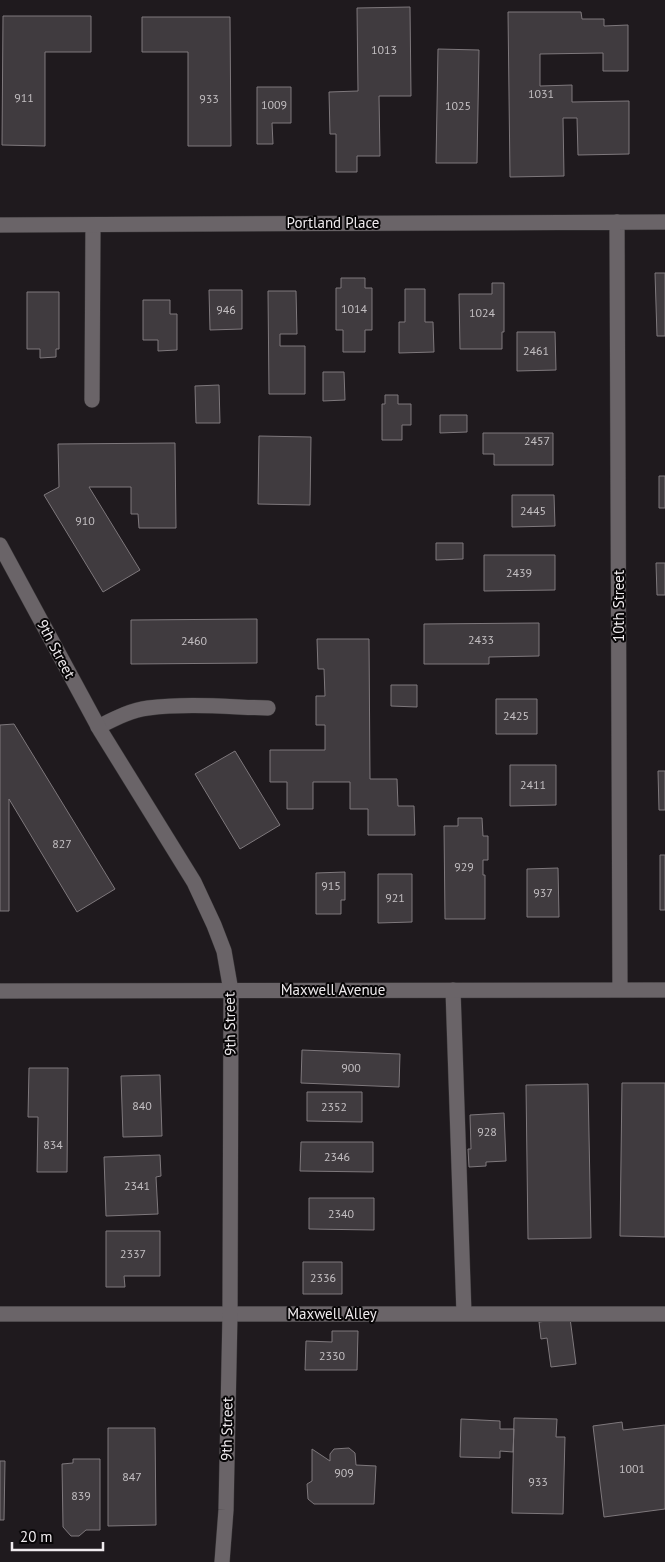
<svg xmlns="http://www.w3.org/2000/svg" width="665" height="1562" viewBox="0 0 665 1562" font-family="'PT Sans',sans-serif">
<rect width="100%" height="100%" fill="#1f1a1e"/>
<!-- building -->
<path fill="#403b3f" stroke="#7e787c" d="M410,7l1,89h-32l1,60h-23v16h-21v-38h-6l-1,-42 29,-1 -1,-83z
M508,12h73l1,7h22v7l24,-1v46h-25v-18l-63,1v32l32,-1v17l57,-1v53l-51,1 -1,-37h-14l1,58 -54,1z
M3,16h88v36h-46v94l-43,-1z
M142,17h88l1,129h-43v-94h-46z
M438,49l41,1 -2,113h-41z
M257,87h34v36h-19l1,21h-16z
M655,273h10v63h-8z
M341,278h24v10h7v42h-7v22h-22v-22h-7v-42h5z
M492,283h12v49h-2v17h-42l-1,-55h33z
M405,289h20v33h8l1,30 -35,1v-31h6z
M209,290h33v39l-32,1z
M268,291h28l1,43h-17v12h25v48h-36z
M27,292h32v57h-3v8l-16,1v-9h-13z
M143,300h27v14h7v36l-19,1v-11h-15z
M517,332h38l1,38 -39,1z
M323,372h21l1,28 -22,1z
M219,385l1,38h-24l-1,-37z
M385,395h13v9h13v21h-9v15h-20v-36h3z
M440,415h27v17l-27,1z
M483,433h70v32h-59v-11h-11z
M259,436l52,1 -1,68 -52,-1z
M175,443l1,85h-37l-1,-14h-7v-27h-42l51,83 -37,22 -59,-97 15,-8 -1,-43z
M659,476h6v32h-6z
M512,495h42l1,31 -43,1z
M436,543h27v16l-27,1z
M484,555h71v35l-71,1z
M656,563h9v32h-8z
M257,619v44l-126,1v-44z
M539,623v33l-50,1v7h-65v-40z
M317,639h52l1,140h27l1,27h16l1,29h-47v-26h-18v-27h-37v27h-26v-27h-17v-32h55v-25h-9v-29h9l-1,-27h-6z
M391,685h26v22l-26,-1z
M496,699h41v35h-41z
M14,724l101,165 -38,23 -68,-113v112h-9v-186z
M235,751l45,74 -40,24 -45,-75z
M510,765h46v40l-46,1z
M658,771h7v39h-6z
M458,818h24l1,18h5v24h-5v15h2v44h-40l-1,-93h14z
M660,855h5v55h-5z
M558,868l1,49h-32v-48z
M345,872v28h-4v14h-25v-41z
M378,874h34v48l-34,1z
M302,1050l98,4 -1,33 -98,-4z
M29,1068h39l-1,104h-30l1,-55h-10z
M160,1075l2,61 -39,1 -2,-61z
M622,1083h43v154l-45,-1z
M588,1084l3,154 -63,1 -2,-154z
M307,1092h55v30l-55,-1z
M504,1113l2,48 -20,1v4l-17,1 -1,-18h3l-1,-34z
M301,1142h72v30l-73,-1z
M160,1155l1,21 -5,1 2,37 -52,2 -2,-59z
M309,1198h65v32l-65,-1z
M106,1231h54v45h-36l1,11h-19z
M303,1262h39v32h-39z
M570,1318l6,46 -25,3 -4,-29 -6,1 -2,-17z
M332,1331h26l-1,39h-52l1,-29 26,1z
M514,1418l43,1 -1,18h9l-2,77 -51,-1z
M461,1419l39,2v8h14l-1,23 -13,-1v7l-40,-1z
M622,1422l1,8 42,-5v84l-61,8 -11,-91z
M108,1428h47l1,97 -48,1z
M349,1448l6,5 1,12 20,1 -2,38h-60l-6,-5 -1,-15 5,-3v-32l18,12v-7l4,-5z
M73,1459h27v71h-14l-7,6h-8l-8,-9 -1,-63 11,-1z
M0,1461h5l-1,59h-4z"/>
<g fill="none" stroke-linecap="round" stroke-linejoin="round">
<!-- lane casing -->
<g stroke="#373436" stroke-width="16">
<path id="lane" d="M92,400l1,-175
M98,727c16,-8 33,-17 50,-19 40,-5 81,-1 120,0
M453,990l11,324
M0,1314h665"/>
</g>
<!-- street casing -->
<g stroke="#373436" stroke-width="16">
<path id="street" d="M617,222l3,768
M0,225l665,-3
M0,991l665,-1"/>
</g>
<!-- secondary casing -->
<g stroke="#373436" stroke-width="16">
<path id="secondary" d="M0,545l100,185 94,152 20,43 10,26 7,40 -1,323 -4,196 -4,52"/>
</g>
<!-- lane -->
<use href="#lane" stroke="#6a6468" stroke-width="15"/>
<!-- street -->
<use href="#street" stroke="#6a6468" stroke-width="15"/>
<!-- secondary -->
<use href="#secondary" stroke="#6a6468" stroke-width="15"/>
</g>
<g text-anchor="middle" stroke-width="4" stroke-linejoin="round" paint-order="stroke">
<!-- number labels -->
<g font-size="12" fill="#c3bfc2">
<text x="384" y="54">1013</text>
<text x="541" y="98">1031</text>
<text x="24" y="102">911</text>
<text x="209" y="103">933</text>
<text x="274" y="109">1009</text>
<text x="458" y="110">1025</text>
<text x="354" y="313">1014</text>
<text x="226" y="314">946</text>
<text x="482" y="317">1024</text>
<text x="536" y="355">2461</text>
<text x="537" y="445">2457</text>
<text x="533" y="515">2445</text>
<text x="85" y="525">910</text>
<text x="519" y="577">2439</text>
<text x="481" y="644">2433</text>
<text x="194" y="645">2460</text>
<text x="516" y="720">2425</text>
<text x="533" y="789">2411</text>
<text x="62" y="848">827</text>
<text x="464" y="871">929</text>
<text x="331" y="890">915</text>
<text x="543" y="897">937</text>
<text x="395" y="902">921</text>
<text x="351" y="1072">900</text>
<text x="142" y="1110">840</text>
<text x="334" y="1111">2352</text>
<text x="487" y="1136">928</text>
<text x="53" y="1149">834</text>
<text x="337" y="1161">2346</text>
<text x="137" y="1190">2341</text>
<text x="341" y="1218">2340</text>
<text x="133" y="1258">2337</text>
<text x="323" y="1282">2336</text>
<text x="332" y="1360">2330</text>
<text x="632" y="1473">1001</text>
<text x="344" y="1477">909</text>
<text x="132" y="1481">847</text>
<text x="538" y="1486">933</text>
<text x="81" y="1500">839</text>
</g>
<!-- street labels -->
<g font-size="15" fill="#efebee" stroke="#080607">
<text x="333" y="228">Portland Place</text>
<text transform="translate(619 606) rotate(-90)" y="5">10th Street</text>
<text transform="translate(56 649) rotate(62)" y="5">9th Street</text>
<text x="333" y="995">Maxwell Avenue</text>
<text transform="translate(230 1024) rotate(-91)" y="5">9th Street</text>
<text x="332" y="1319">Maxwell Alley</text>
<text transform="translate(227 1429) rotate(-89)" y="5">9th Street</text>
</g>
</g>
<!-- scale -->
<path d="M12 1542v8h91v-8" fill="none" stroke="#efebee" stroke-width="2.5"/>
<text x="20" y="1542" font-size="15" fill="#efebee" stroke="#080607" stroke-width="4" paint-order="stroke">20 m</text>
</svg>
